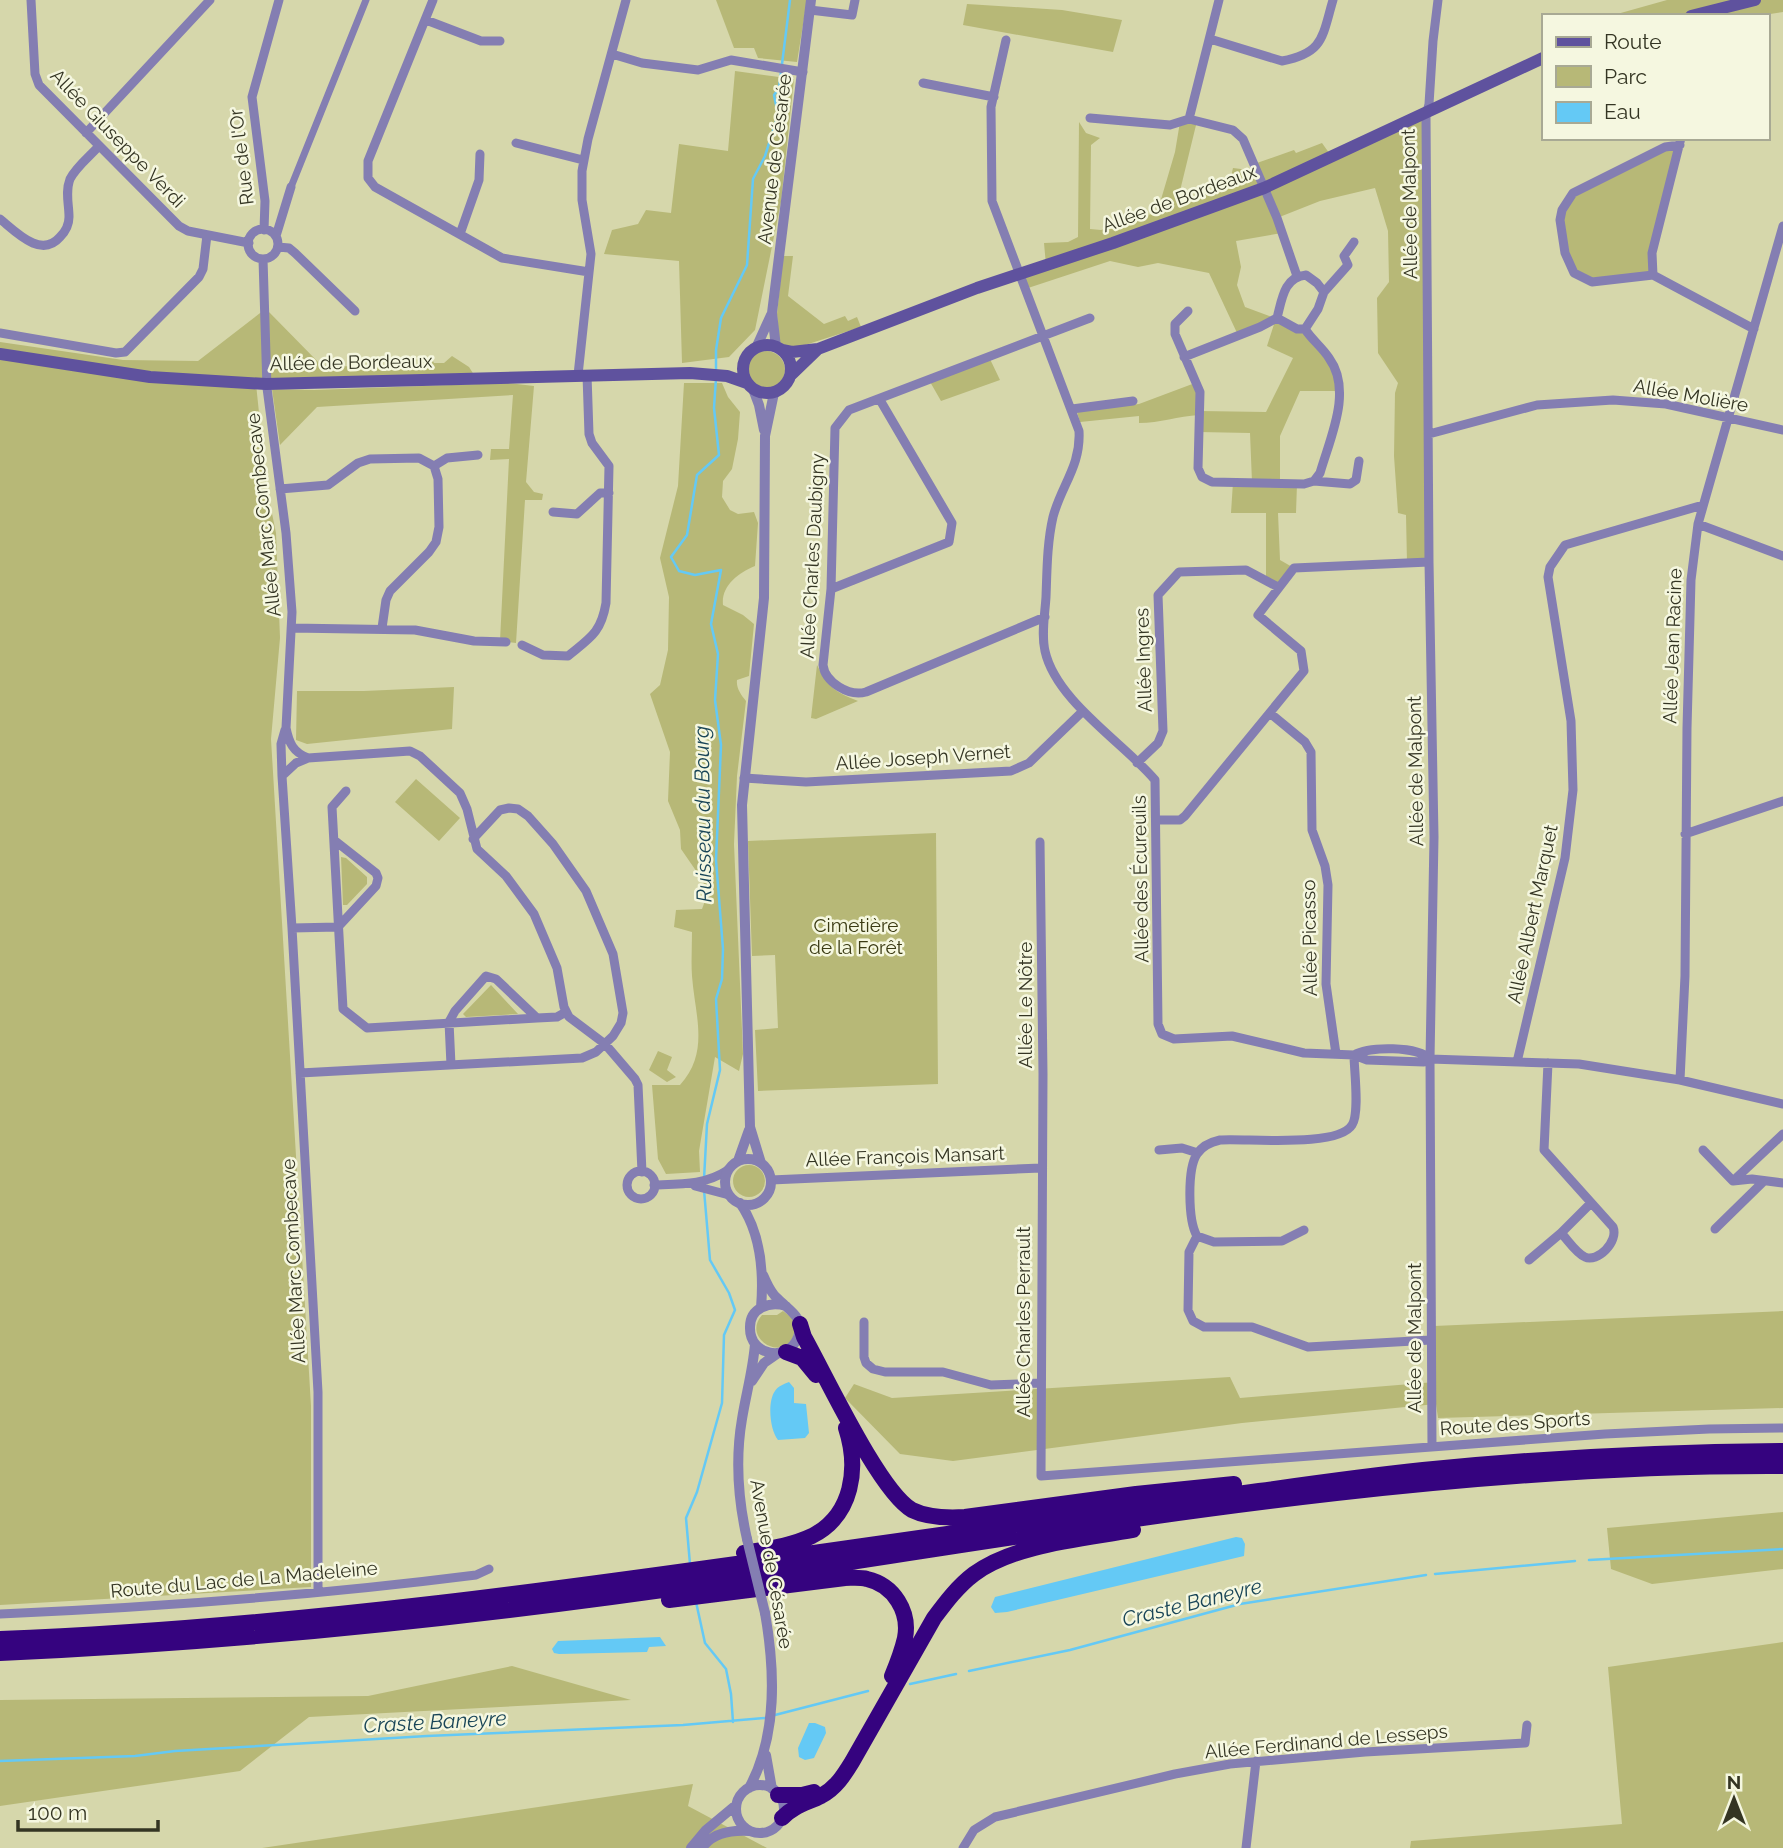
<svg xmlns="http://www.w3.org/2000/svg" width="1783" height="1848" viewBox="0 0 1783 1848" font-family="Raleway,sans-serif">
<rect width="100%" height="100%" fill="#d6d7ab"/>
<!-- green -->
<path fill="#b7b877" d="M716,0h91l-10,62 -39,-4 -4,-10h-20z
M1667,0h116v12l-26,4h-147z
M967,4l95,6 60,10 -9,32 -150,-27z
M735,71l59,8 -13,123 -26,128 -26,27 -47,6 -3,-102 -75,-7 8,-24 26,-6 8,-14 25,3 8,-69 49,7z
M1427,111l2,451 -22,1 -1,-48 -8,-2 -4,-57 1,-63 3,-10 -20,-30 -1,-55 12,-16 -1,-51 -13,-43 -55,13 -43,17 5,15 -46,8 5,26 -4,18 8,22 60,22 24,29 11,33h-40l-20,45v47l17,1 -1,29h-18l2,47 14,8 -16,19 -12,-6v-68h-35l2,-31h19l-2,-49 -51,-1v-17c-21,1 -39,8 -60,8v-7l-59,6 -3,-10 62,-8 56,-21 5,28 66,1 27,-54 -26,-12 9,-28 -38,17 -29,-62 -51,-10 -20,4 -28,-6 -85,28 -6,-16 27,-8 -2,-22 24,-1 10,-5 1,-115 7,11 14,5 -9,7 -1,84 11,1 21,-7 1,-3 34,-7 18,-61 5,-30 17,-1 -19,78 8,3 43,-17 4,-17 16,2 5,-6 40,-14 2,3 26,-10 10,14z
M1680,145l-28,108 1,22 -61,7 -18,-9 -9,-20 -3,-43 11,-17 92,-46z
M783,256h10l-5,40 36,28 21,-8 3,5 9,-4 4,10 -62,20h-13l-7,-6 -2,-27z
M264,310l4,1 55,56 66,-2 8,-5 35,-1 2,4h10l8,-7 17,11 7,11 -220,6 11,105 9,44 4,105 -9,101 40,667v181l-311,18v-1263l123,18 75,1z
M747 370a19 19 0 1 1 38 0a19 19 0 1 1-38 0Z
M989,357l11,23 -59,21 -12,-21z
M507,383l27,3 -8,96 8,10 9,2 -1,6h-17l-9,143 -16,-2 9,-182 -19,1 1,-11h18l4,-54 -196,12 -37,38 -8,-56 42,1z
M684,383h38l6,14 12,15 -2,27 -6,30 -9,12 -1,16 8,13 8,4 16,-2 4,11 -3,43c-17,7 -34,20 -32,39l20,10 11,9 -5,52 -12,4c-1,8 4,15 9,21l-9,75 -3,68 9,210 -4,17 -24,-14 -16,94 1,21 -34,2 -8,-15 -6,-74h28c30,-33 15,-69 12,-109 -1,-14 0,-29 0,-44l-18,-5 2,-17 26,-1 6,-16 -7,-15 -20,-29 -1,-19 -12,-29 2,-49 -20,-58 10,-9 8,-35 1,-53 -9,-39 18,-72z
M817,665c11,22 18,27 41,36l-42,18 -5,-1z
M454,687l-2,42 -145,15 -11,-4 1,-49h67z
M416,779l44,39 -21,23 -44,-39z
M936,833l2,251 -180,7 -3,-61 23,-2 -3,-73 -23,1 -4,-115z
M341,857l5,1 21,19v7l-20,21h-4z
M491,985l27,29 -52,3 -3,-3z
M658,1051l14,6 -5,13 9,7 -9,5 -18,-12z
M733 1181a16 16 0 1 1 32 0a16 16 0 1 1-32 0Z
M783,1311l12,9c3,50 -57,22 -33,-5h15z
M1783,1311v97l-345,10 -2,-14 -194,19 -289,38 -53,-7 -55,-56 9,-14 38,14 338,-21 10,21 195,-16 -1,-56z
M1783,1512v57l-131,15 -41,-15 -4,-41z
M1783,1642v206h-373l1,-7 211,-17 -14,-157z
M512,1666l119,34 -322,17 -69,54 -240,35v-106l368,-4z
M693,1784l-5,22 79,42h-505z"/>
<!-- water -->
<path fill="#64c9f5" d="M789,1382l5,6v15l12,1 3,29 -4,5 -27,2c-8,-10 -11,-38 -3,-49 3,-5 9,-7 14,-9z
M1236,1537l6,1 3,6 -1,12 -237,56 -12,1 -4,-6 4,-10z
M660,1637l6,9 -17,1 -2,5 -88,2 -5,-1 -2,-4 6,-8z
M809,1723h6l10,4 1,6 -12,25 -9,2 -6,-3 -1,-9z"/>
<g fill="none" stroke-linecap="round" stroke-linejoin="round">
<!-- stream -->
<path stroke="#64c9f5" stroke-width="2.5" d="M716,372v-22l5,-32 26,-53 6,-86 12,-23 13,-41 -4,-20 5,-7 11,-88
M704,1179l3,-55 13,-54 -4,-71 6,-20 1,-30 -7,-89 5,-115 -6,-45 3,-46 -7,-30 10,-54 -26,5 -16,-4 -8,-14 16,-22 10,-60 22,-20 -5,-47 2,-30
M1589,1560l194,-11
M690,1564l-4,-46 11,-26 25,-89 2,-68 11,-25 -6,-17 -19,-33 -6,-70
M1435,1574l140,-13
M696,1602l9,41 21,26 5,25 2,28
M969,1671l101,-21 170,-46 186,-29
M910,1684l46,-10
M775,1715l93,-24
M0,1761l135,-5 40,-5 252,-15 256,-11 82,-7"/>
<!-- pedestrian -->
<path stroke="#847eb2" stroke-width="7" d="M291,187l75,-187"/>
<!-- minor -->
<path stroke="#847eb2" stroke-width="9" d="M31,0l4,74 4,11 140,141 9,5 61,12
M433,0l-65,161v17l7,9 127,71 87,14
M1219,0l-30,119 44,11 10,9 34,79 20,58
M810,10l42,5 3,-15
M426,20l55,21h19
M1210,39l72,22c42,-8 40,-24 51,-61
M1006,40l-15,67 1,94 87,230c2,35 -18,55 -26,86 -6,26 -6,54 -7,80 -1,17 -5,37 -1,54 11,50 79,92 110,129l3,244 4,10 12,5 58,-3 72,17 50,2 13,5 57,2 6,-3 149,5 101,16 103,24
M612,54l30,9 56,7 33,-10 72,12
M923,83l71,14
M1090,118l80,7 19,-6
M86,133l124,-133
M1681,138l-29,115 1,22 101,54
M516,143l67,17
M0,219c16,13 41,40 60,18 6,-6 9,-12 9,-20 0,-13 -4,-25 1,-38 6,-12 20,-23 29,-33
M248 244a15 15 0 1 1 30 0a15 15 0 1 1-30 0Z
M264,230l1,-29 -13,-104 27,-97
M460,234l19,-54 1,-26
M276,236l15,-49
M278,247l11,1 6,5 60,58
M263,259l4,129 19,145 6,79 -6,116c3,15 7,24 22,30l102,-7 10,5 40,37 7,16 10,40 29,27 28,38 23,54 7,39 5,10 36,27 30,35 3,6 4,87
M1306,275l11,8 7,9 -6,17 -13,20h-8l-20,-11c5,-19 7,-41 29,-43z
M1653,275l-61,7 -18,-9 -9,-20 -5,-33 2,-10 11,-17 92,-46 15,-2
M1324,292l24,-27 -4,-9 10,-14
M1188,311l-13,13v10l25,58 -2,76 4,9 10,5 92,2 10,-3 6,-8c10,-35 33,-82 9,-115 -7,-11 -17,-18 -24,-29
M0,333l116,20 9,-1 74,-75 4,-8 4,-34
M1184,357l76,-30 17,-9
M578,375l13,-121 -9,-54v-29l6,-32 38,-139
M1072,409l61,-8
M1429,434l108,-29 76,-5 53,4 117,26
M434,466l13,-8 31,-3
M1314,481l36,3 6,-4 3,-19
M280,489l48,-4 30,-22 12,-4 49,-1 15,8 4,13 1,48 -3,15 -7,10 -39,39 -4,9 -4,28
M553,512l24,2 23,-21h9
M1698,524l85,32
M831,589l118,-47 3,-19 -72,-123
M1045,617l-179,75c-17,5 -41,-10 -43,-27l8,-76 4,-161 14,-18 241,-92
M292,628l123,2 59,11 32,1
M522,645l21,10 25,1c22,-18 33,-23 38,-53l3,-137 -17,-23 -3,-9 -2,-59
M1271,714l34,28 6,10 1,78 13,36 3,19 -2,99 10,70
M1137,763l21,-20 5,-12 -5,-136 21,-23 67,-2 32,17
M282,776l-1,-32 4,-14
M744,778l62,4 205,-11 18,-8 54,-52
M346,791l-14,16 11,202 24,19 170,-10 -41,-39 -10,-3 -31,35 -6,11 2,43
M1157,820h23l5,-4 119,-145 -3,-20 -43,-36 36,-47 135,-6
M1685,834l98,-33
M1040,842l3,232 -2,402 564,-42 104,-5 74,-1
M292,928l-10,-152 14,-13 12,-5
M537,1018l20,-1 9,-5
M1354,1055c0,15 6,58 -2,70 -14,23 -106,13 -132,15 -9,2 -18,6 -23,14 -10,15 -9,67 0,82l-8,16 -1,58 5,11 11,6h48l56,20 123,-7
M1354,1055c15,-9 64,-9 76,4
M1517,1062l48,-204 8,-68 -2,-69 -23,-144 2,-10 15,-22 138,-40
M1548,1063l-4,87 69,77c6,15 -16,36 -28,30 -9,-4 -17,-17 -24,-24l30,-30
M300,1073l282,-15 14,-6 17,-16 8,-13 2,-10 -10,-59 -27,-63 -33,-47 -25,-28 -10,-7 -9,-1 -9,2 -27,29
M1680,1080l5,-104 2,-248 4,-148 7,-56 85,-298
M1159,1150l23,-2 16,5
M1703,1150l30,31 50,-47
M627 1185a14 14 0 1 1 28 0a14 14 0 1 1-28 0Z
M771,1180l270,-12
M1733,1181l19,-2 31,4
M654,1185c28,-1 51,0 74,-15
M695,1186l34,9
M1715,1229l49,-48
M1197,1236l17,6 68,-1 22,-11
M1529,1260l32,-27
M864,1322v35l2,6 7,6 12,3h58l48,13 49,-2
M1432,1447l-2,-388 4,-222 -5,-275 -3,-446 3,-12 4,-63 5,-41
M318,1592v-200l-26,-464 46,-1 38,-41 2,-8 -2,-5 -42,-33
M0,1614c159,-7 319,-19 476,-39l13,-6
M963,1848l11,-18 21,-13 180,-43 55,-10 135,-12 160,-9 2,-18
M1246,1848l10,-87"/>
<!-- tertiary -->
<path stroke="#847eb2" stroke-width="10" d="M776,347l-4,-34 39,-313
M756,348l15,-33
M753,389l6,16 5,25
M725 1182a23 23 0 1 1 46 0a23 23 0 1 1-46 0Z
M738,1161l11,-31
M761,1163l-11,-36 -8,-322 22,-207 1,-162 9,-43
M740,1203c21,30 24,69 21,105
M763,1275c4,8 7,17 14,23 11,12 29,19 21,39 -10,26 -49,19 -48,-10 0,-19 19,-26 36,-21
M752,1381l12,-18 13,-9
M747,1539c-9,-40 -12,-79 -5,-120 4,-25 11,-49 13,-75
M766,1755l6,34
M736 1809a24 24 0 1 1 48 0a24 24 0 1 1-48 0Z
M749,1788c29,-53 26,-118 16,-175
M691,1848l15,-18 30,-25
M702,1848c11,-16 30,-18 47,-17"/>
<!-- secondary -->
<path stroke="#5f529e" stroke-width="12" d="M1691,16l64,-16
M743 369a24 24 0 1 1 48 0a24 24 0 1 1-48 0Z
M782,350l10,2 26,-3 159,-61 136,-45 151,-55 279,-130
M0,354l150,23 116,7 424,-11 37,3 20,7
M790,376l28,-27"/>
<!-- motorway -->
<path stroke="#35037f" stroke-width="16" d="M800,1324l4,13c21,37 75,154 108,173 16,8 36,8 53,7l171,-23 98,-10
M786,1352l16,6 14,17
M744,1553c23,-4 47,-7 68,-17 41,-21 47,-68 34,-108
M669,1600l176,-22c7,0 15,-1 22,1 27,6 43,33 38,59 -3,13 -8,26 -13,38
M0,1639c391,-15 776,-84 1164,-135 86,-11 172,-25 259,-34 119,-12 240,-18 360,-19
M0,1653c240,-11 480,-36 718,-71 352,-52 707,-118 1065,-116
M778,1795h24l12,-3
M782,1818c11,-12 25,-15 39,-22 15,-8 23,-21 31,-34l82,-144c12,-16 24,-32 40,-44 41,-30 109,-35 159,-44"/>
<!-- tertiary-bridge -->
<path stroke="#847eb2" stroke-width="10" d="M747,1539l18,74"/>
</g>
<g text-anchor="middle" stroke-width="5" stroke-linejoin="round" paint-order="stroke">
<!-- street labels -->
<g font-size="19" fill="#343523" stroke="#f5f7e0">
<text transform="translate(118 138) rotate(46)" y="7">Allée Giuseppe Verdi</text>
<text transform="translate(241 157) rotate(-97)" y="7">Rue de l'Or</text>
<text transform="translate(774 159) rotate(-83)" y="7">Avenue de Césarée</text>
<text transform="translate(1179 198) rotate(-20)" y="7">Allée de Bordeaux</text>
<text transform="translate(1409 204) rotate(-91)" y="7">Allée de Malpont</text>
<text transform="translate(351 362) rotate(-1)" y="7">Allée de Bordeaux</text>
<text transform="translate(1691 395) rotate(10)" y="7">Allée Molière</text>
<text transform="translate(263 515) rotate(-96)" y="7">Allée Marc Combecave</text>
<text transform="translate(812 556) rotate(-87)" y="7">Allée Charles Daubigny</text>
<text transform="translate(1672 646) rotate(-88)" y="7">Allée Jean Racine</text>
<text transform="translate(1143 660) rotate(-92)" y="7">Allée Ingres</text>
<text transform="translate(923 757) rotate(-4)" y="7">Allée Joseph Vernet</text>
<text transform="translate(1415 771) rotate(-91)" y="7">Allée de Malpont</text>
<text transform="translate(1140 879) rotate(-91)" y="7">Allée des Écureuils</text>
<text transform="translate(1532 914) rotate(-78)" y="7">Allée Albert Marquet</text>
<text transform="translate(1309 938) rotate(-91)" y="7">Allée Picasso</text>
<text transform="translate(1025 1005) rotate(-90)" y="7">Allée Le Nôtre</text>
<text transform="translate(905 1156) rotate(-2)" y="7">Allée François Mansart</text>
<text transform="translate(293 1261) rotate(-93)" y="7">Allée Marc Combecave</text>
<text transform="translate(1023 1322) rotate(-90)" y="7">Allée Charles Perrault</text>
<text transform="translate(1414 1338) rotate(-90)" y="7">Allée de Malpont</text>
<text transform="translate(1515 1423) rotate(-4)" y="7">Route des Sports</text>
<text transform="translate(772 1564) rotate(80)" y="7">Avenue de Césarée</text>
<text transform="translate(244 1579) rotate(-5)" y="7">Route du Lac de La Madeleine</text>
<text transform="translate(1326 1741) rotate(-5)" y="7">Allée Ferdinand de Lesseps</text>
</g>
<!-- park labels -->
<g font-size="19" fill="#3b3b14" stroke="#f5f7e0">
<text x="856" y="932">Cimetière<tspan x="856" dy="22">de la Forêt</tspan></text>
</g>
<!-- water labels -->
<g font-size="21" font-style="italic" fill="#194557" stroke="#f5f7e0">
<text transform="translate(703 814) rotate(-91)" y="7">Ruisseau du Bourg</text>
<text transform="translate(1192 1603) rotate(-14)" y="7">Craste Baneyre</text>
<text transform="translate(435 1722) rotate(-3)" y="7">Craste Baneyre</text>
</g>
</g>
<!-- legend -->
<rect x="1542" y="14" width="228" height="126" fill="#f5f7e0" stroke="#a8a994" stroke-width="2"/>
<rect x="1556" y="37" width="35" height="10" fill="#5f529e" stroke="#a8a994" stroke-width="2"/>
<text x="1604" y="49" font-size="21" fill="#343523">Route</text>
<rect x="1556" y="66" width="35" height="21" fill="#b7b877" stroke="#a8a994" stroke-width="2"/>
<text x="1604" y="84" font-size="21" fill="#343523">Parc</text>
<rect x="1556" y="102" width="35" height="21" fill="#64c9f5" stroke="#a8a994" stroke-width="2"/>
<text x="1604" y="119" font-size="21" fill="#343523">Eau</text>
<!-- north arrow -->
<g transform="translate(1734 1799)" stroke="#f5f7e0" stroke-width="5" paint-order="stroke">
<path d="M0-5L12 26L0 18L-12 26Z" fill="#343523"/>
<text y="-10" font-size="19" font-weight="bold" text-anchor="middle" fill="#343523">N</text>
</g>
<!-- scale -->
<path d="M18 1820v10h140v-10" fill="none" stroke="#343523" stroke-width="3.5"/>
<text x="28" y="1820" font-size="21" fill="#343523" stroke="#f5f7e0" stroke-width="5" paint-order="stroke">100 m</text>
</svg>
